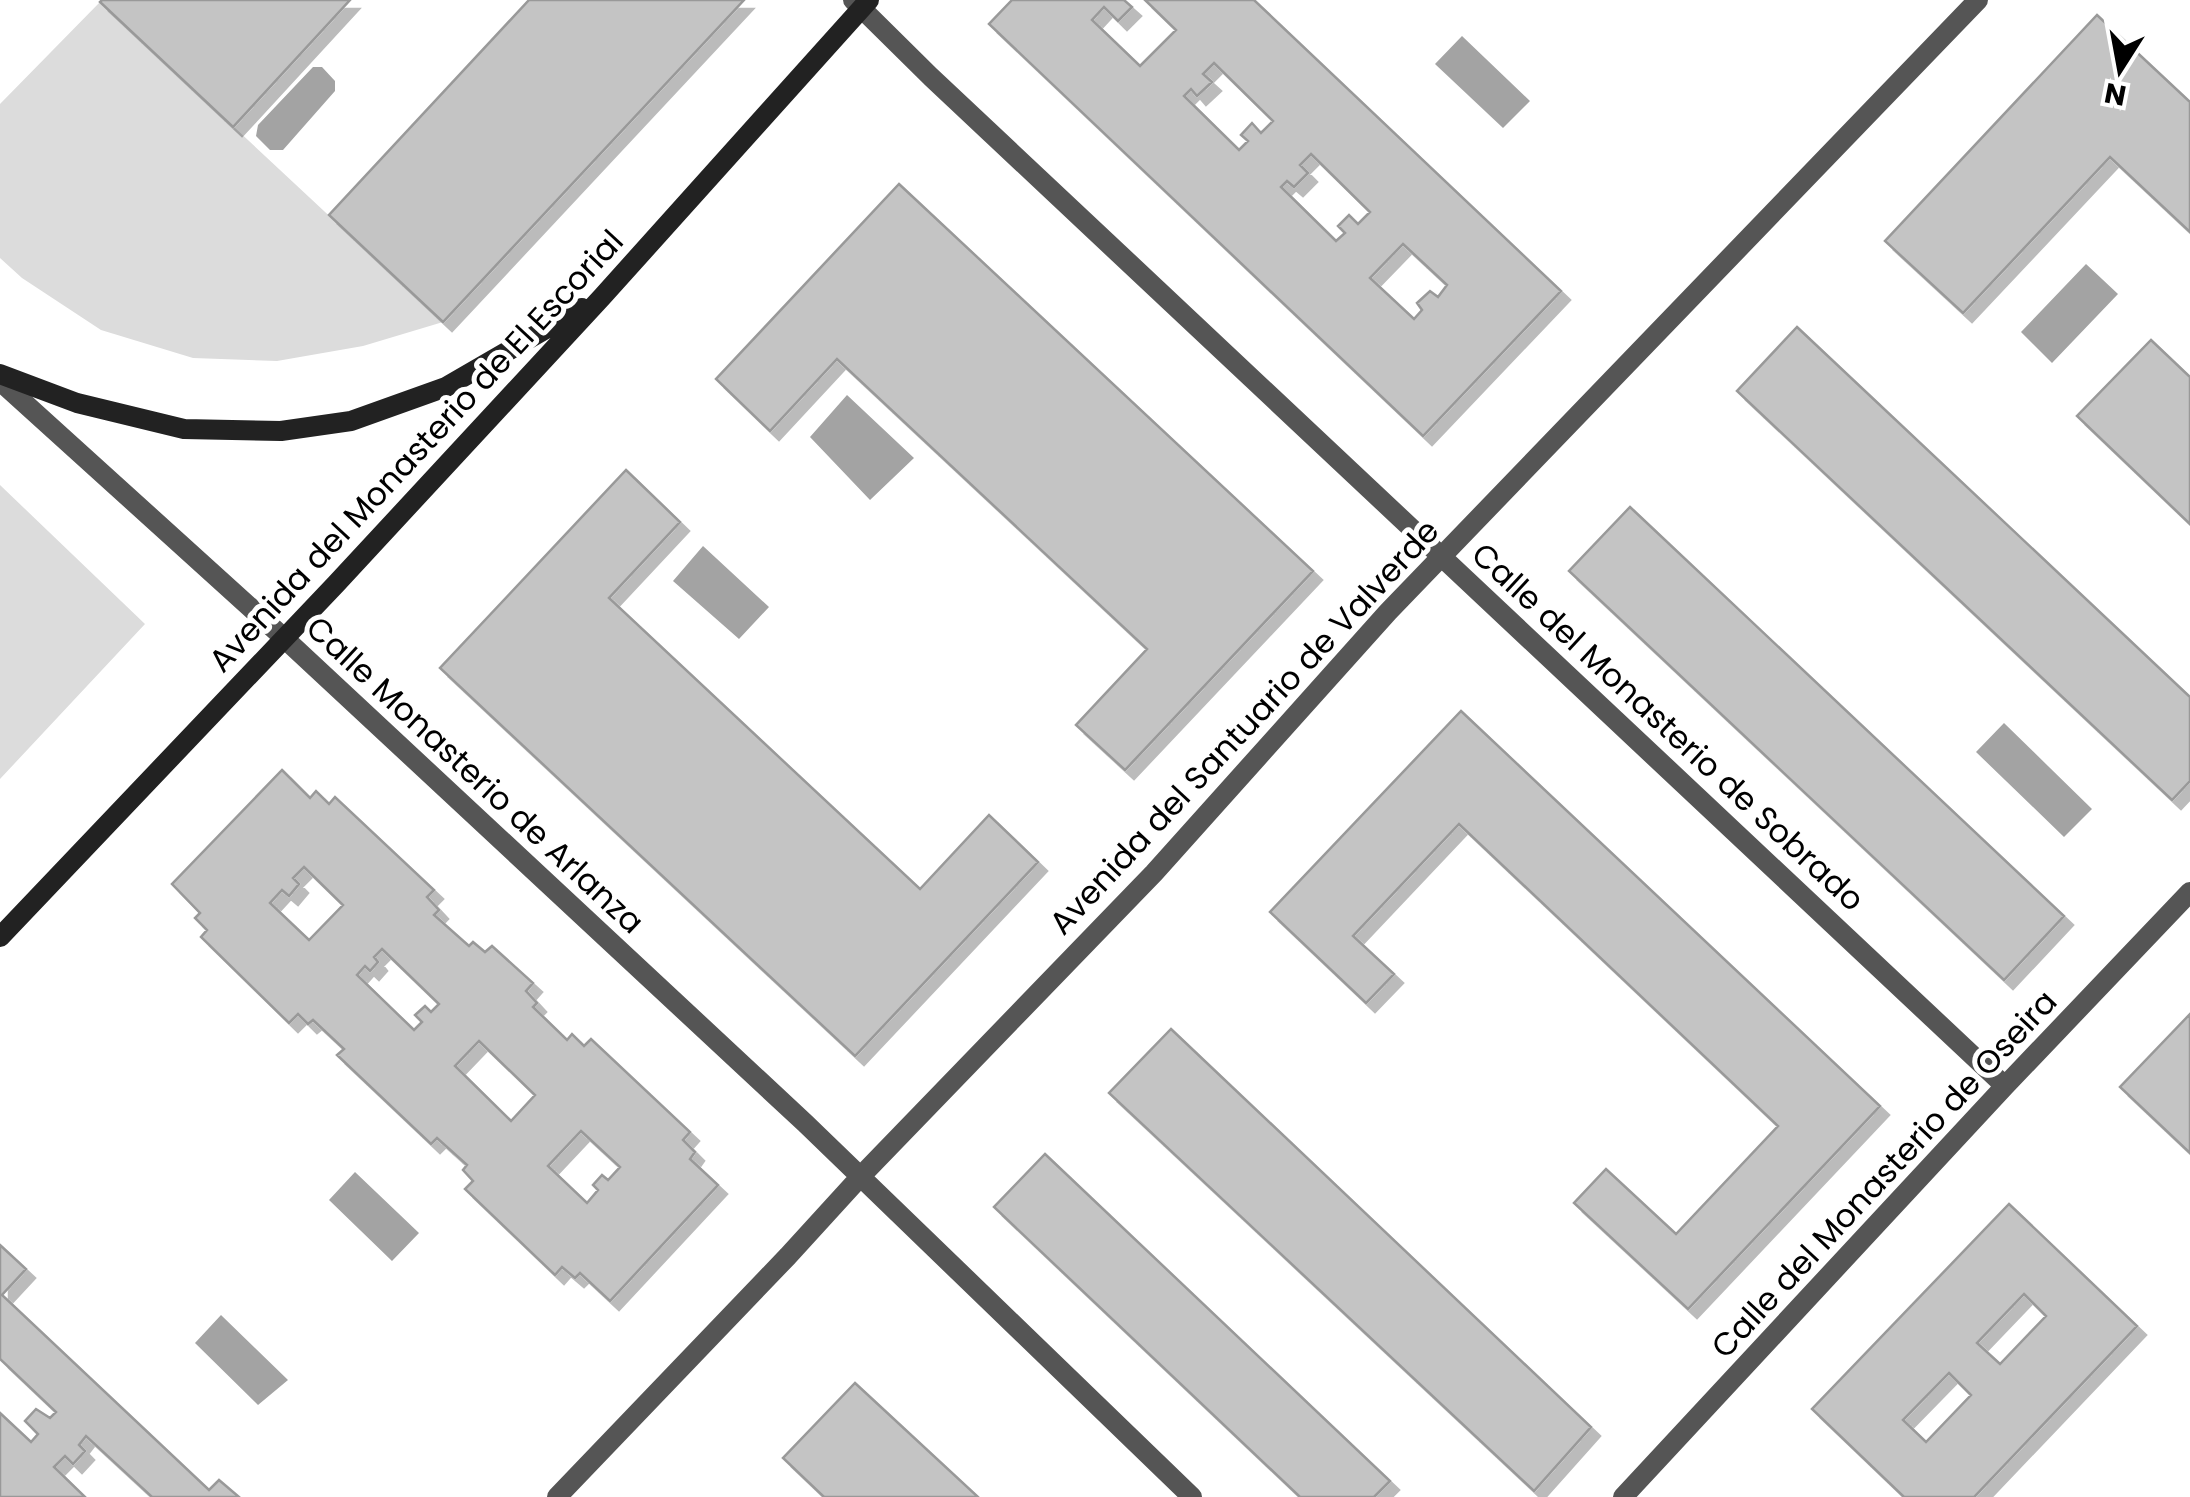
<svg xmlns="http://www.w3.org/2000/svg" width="2190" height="1497" viewBox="0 0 2190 1497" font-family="Poppins,sans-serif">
<defs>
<filter id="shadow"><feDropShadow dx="9" dy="9" stdDeviation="0" flood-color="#0004"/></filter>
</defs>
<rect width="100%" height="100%" fill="#fff"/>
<!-- green -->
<path fill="#dcdcdc" d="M100,2l343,320 -80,24 -86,15 -84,-3 -92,-28 -79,-52 -22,-20v-154z
M0,485l145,139 -145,155z"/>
<!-- water -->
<path fill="#a3a3a3" d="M1462,36l68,65 -27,27 -68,-64z
M313,67h9l13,14v10l-52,59h-13l-14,-14 2,-11z
M2086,264l32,30 -66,69 -31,-31z
M847,395l67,63 -44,42 -60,-63z
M703,546l66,61 -30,32 -66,-58z
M2004,723l88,86 -28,28 -88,-85z
M355,1172l64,61 -27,28 -63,-61z
M221,1315l67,65 -30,25 -63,-62z"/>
<!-- building -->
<path fill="#c4c4c4" stroke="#999" stroke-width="2.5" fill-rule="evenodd" filter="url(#shadow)" d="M102,0h248l-117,127 -133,-125z
M529,0h215l-301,322 -114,-107z
M1012,0h112l8,7 -14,14 -14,-14 -12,13 48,46 36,-36 -31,-30h109l307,291 -138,145 -434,-412zM1214,63l59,58 -12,12 -9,-10 -11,12 7,6 -9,9 -55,-54 7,-7 6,7 15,-14 -9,-8zM1311,154l59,58 -12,12 -9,-9 -11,11 7,7 -9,8 -55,-54 6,-6 7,6 14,-14 -8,-8zM1403,244l44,41 -9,12 -8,-6 -13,12 5,7 -8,9 -44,-41z
M2097,15l93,87v130l-80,-75 -147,156 -78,-72z
M899,184l414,387 -188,199 -49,-45 71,-76 -310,-290 -67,72 -54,-52z
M1797,327l393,370v84l-18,19 -435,-409z
M2151,340l39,37v147l-113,-108z
M626,470l54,52 -71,76 311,291 69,-74 49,47 -183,194 -415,-388z
M1630,507l434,409 -60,64 -435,-409z
M1461,711l419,395 -192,203 -114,-106 32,-34 70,65 102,-108 -319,-302 -106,112 41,38 -28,29 -96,-91z
M282,770l28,28 6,-7 13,13 6,-7 99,93 -7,7 12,13 -5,5 35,31 4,-4 12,10 7,-6 41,37 -7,8 11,12 -4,4 34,33 5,-6 12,12 7,-7 99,93 -7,8 12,12 -5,7 28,26 -108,116 -30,-28 -5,5 -13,-11 -7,8 -90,-86 8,-8 -10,-11 4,-5 -30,-27 -6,6 -94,-89 7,-6 -31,-29 -5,4 -10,-10 -9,9 -88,-86 6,-7 -12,-12 5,-5 -28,-29zM304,867l39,38 -34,35 -39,-37 12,-13 7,6 10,-12 -6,-6zM382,949l57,55 -8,8 -6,-6 -10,9 7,7 -8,8 -57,-55 8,-9 5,5 8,-9 -4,-5zM479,1041l56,54 -24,26 -56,-55zM581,1131l39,36 -12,13 -6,-5 -9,10 5,5 -11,13 -39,-37z
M2190,1014v139l-70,-66z
M1171,1029l420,398 -57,64 -425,-398z
M1045,1154l345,327 -16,16h-74l-306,-290z
M2009,1204l128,122 -163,171h-70l-92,-88zM2024,1294l22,22 -46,48 -23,-21zM1949,1373l22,22 -45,47 -23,-22z
M0,1245l26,24 -24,26 207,195 10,-10 20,17h-87l-66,-61 -7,9 6,6 -12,13 -8,-8 -11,11 31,30h-85v-84l31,29 7,-8 -13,-13 11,-12 14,9 6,-6 -56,-53z
M855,1383l123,114h-154l-41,-39z"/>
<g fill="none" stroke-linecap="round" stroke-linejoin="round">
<!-- street -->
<path stroke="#555" stroke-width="20" d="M853,0l78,77 1074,1009
M0,381l284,257 521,485 387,374
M557,1497l231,-241 73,-80 293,-303 234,-261 590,-612
M1623,1497l382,-411 185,-194"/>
<!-- secondary -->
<path stroke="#222" stroke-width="20" d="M0,374l77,29 107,26 97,2 70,-10 95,-34 136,-79
M0,937l336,-353 266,-287 267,-297"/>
</g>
<g text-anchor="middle" stroke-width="10" stroke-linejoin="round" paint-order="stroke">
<!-- street labels -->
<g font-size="32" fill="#000" stroke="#fff">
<text transform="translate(416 451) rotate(-47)" y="11">Avenida del Monasterio de El Escorial</text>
<text transform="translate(1244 727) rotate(-47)" y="11">Avenida del Santuario de Valverde</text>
<text transform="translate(1668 727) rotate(43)" y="11">Calle del Monasterio de Sobrado</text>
<text transform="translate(475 775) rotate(43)" y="11">Calle Monasterio de Arlanza</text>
<text transform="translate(1884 1174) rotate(-47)" y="11">Calle del Monasterio de Oseira</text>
</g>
</g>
<!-- north arrow -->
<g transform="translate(2120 70) rotate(191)" stroke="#ffffff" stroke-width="8" paint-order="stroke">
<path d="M0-8L18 38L0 25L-18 38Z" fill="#000000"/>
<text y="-15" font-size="28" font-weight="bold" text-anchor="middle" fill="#000000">N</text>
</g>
</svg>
